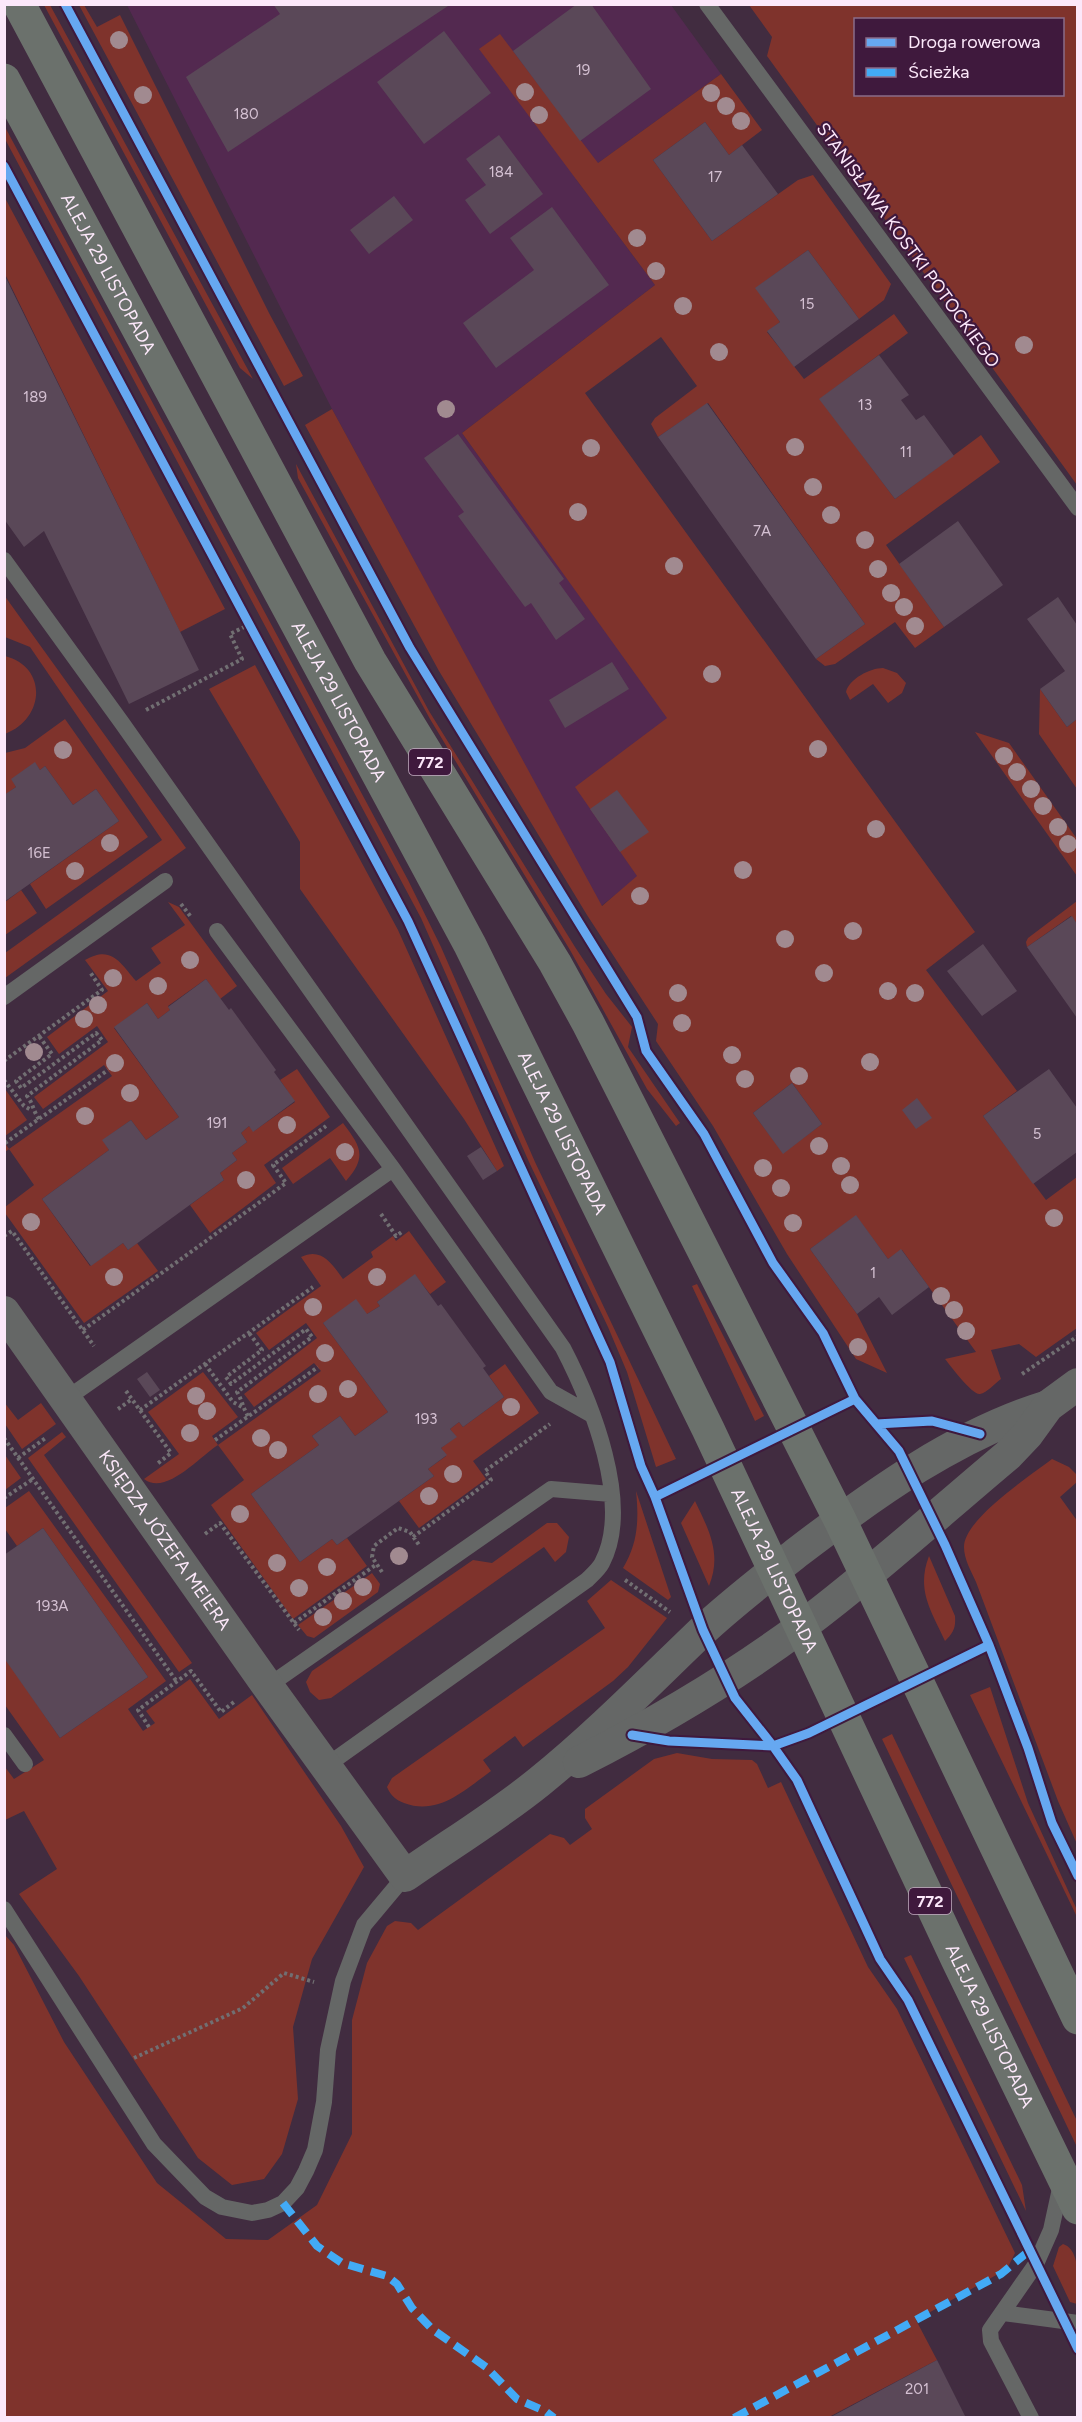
<svg xmlns="http://www.w3.org/2000/svg" width="1082" height="2422" viewBox="0 0 1082 2422" font-family="Figtree,sans-serif">
<rect width="100%" height="100%" fill="#412c40"/>
<!-- built -->
<path fill="#532950" d="M127,5h544l50,69 -145,105 79,106 -193,148 206,285 -92,69 62,90 -37,29 -269,-497z"/>
<!-- green -->
<path fill="#7f332c" fill-rule="evenodd" d="M44,5h6l203,374 -13,-11z
M79,5h5l13,22 23,-12 149,298 34,63 -19,10z
M749,5h328v480l-310,-429 5,-19zM856,20h206v74h-206z
M500,34l98,129 123,-89 41,56 -33,25 -24,-33 -52,38 59,81 86,-61 15,-5 78,109 -7,16 -25,19 -51,-69 -52,38 24,34 -13,10 37,47 90,-65 14,19 -88,66 75,100 86,-64 19,27 -114,83 58,82 -29,21 -20,-26 -60,42 -10,2 -9,-7 49,-35 -157,-221 -50,34 -7,-13 4,-6 42,-32 -36,-49 -76,56 390,539 -49,38 91,121 -34,25 63,84 31,-23v151l-41,29 -17,-13 -28,6 10,29c-6,4 -14,14 -21,15 -8,1 -30,-29 -35,-35l31,-7 -74,-102 -14,9 -32,-43 -46,33 47,65 30,59 -31,-14 -69,-105 -74,-128 -57,-85 2,-17 -71,-109 -148,-244 -134,-246 27,-16 270,497 35,-30 -62,-89 92,-69 -205,-285 193,-148 -176,-236zM792,1083l30,41 -39,29 -30,-40z
M5,127l403,753 33,67 94,215 141,297 -20,8 -29,-95 -19,-45 -79,-165 -108,-244 -416,-779z
M5,198l220,411 -45,23 -175,-358z
M296,464l133,247 146,236 31,47 26,33 -4,20 52,76 -4,3 -29,-37 -77,-139 -140,-231 -132,-241z
M4,595l182,253 -181,130v-25l157,-113 -132,-193 -25,-10z
M5,656c43,11 40,63 0,78z
M255,665l143,265 106,236 -7,5 -33,-52 -164,-230v-47l-91,-153z
M883,668l14,5 9,10 -4,10 -14,10 -15,-19 -23,16 -4,-8c3,-13 24,-24 37,-24z
M1040,689l27,38 10,-8v70l-38,-55z
M65,719l83,118 -102,72 -16,-25 89,-63 -23,-32 -23,16 -28,-39 -5,4 -5,-7 -23,16 4,8 -11,8v-42l20,-5z
M975,732l34,11 68,96v37z
M21,890l16,23 -32,22v-33z
M1077,901v23l-6,-8 -44,31 -1,-5 2,-4z
M168,902l11,5 58,79 -17,13 -14,-20 -38,27 2,4 -12,9 -11,-16 -33,25 65,89 -33,23 -15,-20 -28,20 6,10 -67,49 48,67 33,-23 5,7 9,-7 21,28 -74,52 -79,-110v-6l29,-22 -25,-36 -4,3v-9l4,6 103,-73 -8,-11 -61,44 -9,-12 74,-55 -11,-16 -38,28 -12,-17 61,-46 -23,-31c27,-16 36,4 51,21l25,-18 -10,-15 34,-23z
M297,1069l33,48 -66,48 12,18 -66,50 -20,-28 34,-25 -4,-7 17,-13 -5,-7 15,-11 -6,-9 8,-7 5,5 41,-29 -15,-22z
M5,1089l22,31 -22,16h-1z
M343,1123c17,23 25,33 3,58l-16,-23 -37,26 -11,-16z
M409,1231l37,51 -16,12 -15,-19 -38,27 3,4 -13,8 -44,9 65,89 -33,24 -15,-20 -28,20 7,9 -68,49 49,68 32,-23 5,6 10,-7 20,28 -74,53 -82,-114 33,-25 -26,-35c-19,12 -52,51 -74,34l35,-25 -31,-42 55,-40 35,45 -26,19 6,9 103,-74 -7,-8 -60,44 -10,-13 73,-56 -11,-15 -37,27 -13,-17 65,-47 -20,-29c21,-10 31,7 42,22l30,-22 -2,-5 22,-16 3,5z
M697,1284l67,132 -9,5 -63,-135z
M505,1364l34,49 -66,48 13,18 -67,49 -20,-27 35,-25 -6,-7 18,-13 -5,-8 15,-11 -6,-8 9,-7 4,5 41,-30 -15,-21z
M4,1402l14,18 23,-17 15,21 -34,25 -17,-25z
M62,1432l4,5 -22,18 148,208 -13,9 -151,-214z
M5,1455l16,23 -16,12h-1z
M1052,1459l17,8 8,8v7l-17,15 18,25 -1,322 -19,-43 -82,-219c-5,-11 -12,-23 -12,-35 0,-28 66,-71 88,-88z
M29,1491l137,190 -38,28 15,22 12,-8 -9,-12 44,-32 29,40 33,-24 89,131 23,41 -52,92 -19,68 5,72 -16,55 -18,25 -32,6 -34,-27 -119,-182 -60,-82 38,-25 -33,-58 -19,9v-53l9,12 30,-19 -39,-55v-47l55,80 88,-61 -105,-149 -26,18 -12,-17v-21z
M636,1491l35,106 -3,3 -45,-32c15,-25 16,-48 13,-77z
M695,1501c14,29 27,53 14,85l-28,-63z
M547,1523h10l12,14 -3,15 -11,10 -11,-15 -213,151 -12,2 -9,-8 -4,-10 6,-11 161,-111 19,3z
M929,1556l26,60c1,12 -2,17 -10,25 -14,-31 -29,-51 -16,-85z
M372,1573l8,11 -2,8 -64,46 -7,-2 -9,-11z
M611,1580l56,38 -39,49 -15,14 -90,66 -8,-11 -32,24 8,11c-26,19 -53,45 -87,32 -8,-3 -13,-7 -17,-16l5,-9 213,-150 -18,-27z
M990,1687l38,116 49,107v7l-107,-222z
M892,1734l185,387v26l-195,-408z
M677,1753l35,6 40,1 5,4 11,24 13,-6 87,185 29,42 118,244 -8,16 -91,51 21,40 -108,57h-824l-1,-483 10,11 50,97 93,141 69,56 42,1 49,-35 35,-71v-114l15,-57 20,-37 8,-5 16,2 7,7 132,-96 14,4 6,7 22,-16 -7,-11v-9l69,-50z
M911,1955l111,230 4,26 -122,-253z
M1063,2244c19,6 15,43 14,60l-7,-2 -17,-36 6,-19z"/>
<!-- building -->
<path fill="#5a4858" d="M273,4h178l-223,148 -42,-75 94,-63z
M577,4h14l60,85 -71,52 -67,-90z
M444,31l47,62 -67,51 -47,-62z
M705,122l24,33 13,-10 36,49 -66,47 -59,-81z
M499,135l44,59 -53,40 -25,-34 21,-15 -20,-26z
M394,196l19,24 -44,34 -19,-24z
M552,207l57,78 -113,83 -33,-45 71,-53 -24,-32z
M808,250l51,69 -65,48 -27,-36 13,-9 -25,-34z
M4,274l195,396 -70,34 -85,-173 -20,16 -20,-28z
M879,355l30,40 -8,5 15,20 8,-5 30,41 -59,43 -76,-100z
M707,403l158,221 -49,35 -158,-222z
M458,434l106,145 -5,4 26,36 -29,21 -25,-37 -6,4 -67,-91 6,-4 -40,-54z
M958,521l45,64 -59,42 -45,-63z
M1058,597l19,28v94l-10,8 -27,-38 25,-18 -38,-52z
M612,662l17,27 -64,39 -16,-28z
M35,762l5,8 5,-4 28,39 23,-16 23,32 -115,81v-107l12,-8 -5,-8z
M617,790l32,42 -29,20 -30,-43z
M1072,916l5,8v94l-50,-71z
M983,944l34,47 -35,25 -35,-45z
M206,979l23,31 2,-2 45,62 -2,2 21,29 -42,31 -4,-6 -8,7 6,9 -15,11 5,7 -17,13 4,7 -96,70 -5,-7 -32,23 -49,-67 67,-49 -7,-10 29,-20 15,20 33,-23 -65,-90 33,-24 11,16 12,-9 -2,-3z
M1049,1069l28,39v44l-44,32 -50,-68z
M792,1083l30,41 -39,30 -30,-41z
M917,1098l15,20 -16,11 -14,-19z
M481,1147l16,24 -14,9 -16,-24z
M856,1215l32,44 13,-10 28,38 -37,28 -13,-18 -22,17 -47,-65z
M415,1274l23,32 3,-2 45,62 -3,2 21,29 -41,30 -4,-5 -9,7 7,8 -16,11 6,7 -19,14 6,7 -97,69 -5,-6 -32,23 -49,-68 68,-49 -7,-9 28,-20 15,20 33,-24 -65,-89 33,-24 11,15 13,-8 -3,-4z
M147,1372l13,18 -10,7 -13,-18z
M43,1528l105,149 -88,61 -56,-80v-103z
M937,2360l29,58h-137z"/>
<g fill="none" stroke-linecap="round" stroke-linejoin="round">
<!-- path -->
<path stroke="#716f72" stroke-width="4" stroke-dasharray="3 3" stroke-linecap="butt" d="M146,710l96,-51 -12,-25 20,-10
M181,904l10,13
M4,1061l98,-71 -12,-18
M4,1080l20,26 7,4
M39,1119c-6,-8 -6,-16 -12,-23l75,-56 -6,-7 -75,55 -5,-7 36,-27 -13,-18
M5,1143l103,-73
M381,1214l15,22 7,-5
M4,1236l8,-5 82,115
M83,1330l203,-147 -13,-18 53,-39
M205,1364l28,38 9,5
M1022,1374l56,-38
M126,1391l45,62 -14,11
M118,1409l14,-10
M140,1410l173,-123
M248,1416c-5,-8 -6,-16 -11,-24l75,-55 -6,-8 -75,55 -5,-7 36,-27 -13,-17
M4,1438l173,244
M215,1440l103,-73
M18,1458l29,-21
M4,1498l29,-19
M205,1534l15,-11 79,107
M413,1537l78,-57 -6,-9 65,-47
M382,1572l-10,-15 2,-11 24,-18 12,4 9,13
M625,1580l45,32
M294,1623l83,-59
M149,1727l-11,-17 53,-39 30,41 13,-10
M134,2058l109,-50 41,-35 30,9"/>
<!-- lane -->
<path stroke="#656766" stroke-width="16" d="M707,4l371,504
M4,560l118,163 441,625c28,54 70,156 39,215 -3,6 -10,12 -15,17l-261,186
M217,931l176,238 158,223 41,23
M4,997l161,-116
M66,1399l327,-230
M268,1686l283,-197 60,5
M4,1735l21,29
M4,1909l150,235 51,53 17,10 30,6 16,-3 15,-7 14,-15 9,-17 9,-21 9,-48 4,-52 15,-69 21,-56 41,-49
M1003,2313l75,10
M1031,2418l-40,-77 -1,-11 46,-66 15,-34 10,-46"/>
<!-- street -->
<g stroke="#656766" stroke-width="32">
<path id="s1" d="M4,1312l260,369 141,195c44,-31 92,-60 134,-94 57,-46 109,-99 162,-150 31,-29 65,-55 98,-81 76,-58 158,-117 249,-145"/>
<path d="M579,1762c77,-39 153,-84 222,-135 72,-54 139,-115 207,-172l19,-20 21,-29 30,-22"/>
</g>
<!-- primary -->
<g stroke="#6b716c" stroke-width="33">
<path d="M19,4l351,657 185,302 33,60 252,497 238,498"/>
<path id="s2" d="M4,80l466,865 238,484 249,530 121,249"/>
</g>
<!-- quiet -->
<path stroke="#42abf6" stroke-width="8" stroke-dasharray="15 8" stroke-linecap="butt" d="M283,2203l34,43 25,17 45,13 10,8 15,24 20,21 54,38 31,32 28,12 9,7
M734,2418l267,-144 29,-24"/>
<!-- cycleway casing -->
<g stroke="#3f193d" stroke-width="13">
<path id="cycleway" d="M65,4l345,644 227,369 9,34 58,83 69,129 50,70 32,66 44,52 46,94 44,100 39,103 24,75 26,53
M4,166l404,755 202,441 31,104 14,31 48,133 32,68 38,48 24,34 83,179 28,41 170,349
M876,1424l56,-3 48,13
M655,1497l200,-98
M632,1735l37,6 104,5 36,-13 180,-88"/>
</g>
<!-- cycleway -->
<use href="#cycleway" stroke="#66a8f1" stroke-width="9"/>
</g>
<!-- trees -->
<g fill="#a18a90">
<circle cx="119" cy="40" r="9"/>
<circle cx="525" cy="92" r="9"/>
<circle cx="711" cy="93" r="9"/>
<circle cx="143" cy="95" r="9"/>
<circle cx="726" cy="106" r="9"/>
<circle cx="539" cy="115" r="9"/>
<circle cx="741" cy="121" r="9"/>
<circle cx="637" cy="238" r="9"/>
<circle cx="656" cy="271" r="9"/>
<circle cx="683" cy="306" r="9"/>
<circle cx="1024" cy="345" r="9"/>
<circle cx="719" cy="352" r="9"/>
<circle cx="446" cy="409" r="9"/>
<circle cx="795" cy="447" r="9"/>
<circle cx="591" cy="448" r="9"/>
<circle cx="813" cy="487" r="9"/>
<circle cx="578" cy="512" r="9"/>
<circle cx="831" cy="515" r="9"/>
<circle cx="865" cy="540" r="9"/>
<circle cx="674" cy="566" r="9"/>
<circle cx="878" cy="569" r="9"/>
<circle cx="891" cy="593" r="9"/>
<circle cx="904" cy="607" r="9"/>
<circle cx="915" cy="626" r="9"/>
<circle cx="712" cy="674" r="9"/>
<circle cx="818" cy="749" r="9"/>
<circle cx="63" cy="750" r="9"/>
<circle cx="1004" cy="756" r="9"/>
<circle cx="1017" cy="772" r="9"/>
<circle cx="1031" cy="789" r="9"/>
<circle cx="1043" cy="806" r="9"/>
<circle cx="1058" cy="827" r="9"/>
<circle cx="876" cy="829" r="9"/>
<circle cx="110" cy="843" r="9"/>
<circle cx="1068" cy="844" r="9"/>
<circle cx="743" cy="870" r="9"/>
<circle cx="75" cy="871" r="9"/>
<circle cx="640" cy="896" r="9"/>
<circle cx="853" cy="931" r="9"/>
<circle cx="785" cy="939" r="9"/>
<circle cx="190" cy="960" r="9"/>
<circle cx="824" cy="973" r="9"/>
<circle cx="113" cy="978" r="9"/>
<circle cx="158" cy="986" r="9"/>
<circle cx="888" cy="991" r="9"/>
<circle cx="678" cy="993" r="9"/>
<circle cx="915" cy="993" r="9"/>
<circle cx="98" cy="1005" r="9"/>
<circle cx="84" cy="1019" r="9"/>
<circle cx="682" cy="1023" r="9"/>
<circle cx="34" cy="1052" r="9"/>
<circle cx="732" cy="1055" r="9"/>
<circle cx="870" cy="1062" r="9"/>
<circle cx="115" cy="1063" r="9"/>
<circle cx="799" cy="1076" r="9"/>
<circle cx="745" cy="1079" r="9"/>
<circle cx="130" cy="1093" r="9"/>
<circle cx="85" cy="1116" r="9"/>
<circle cx="287" cy="1125" r="9"/>
<circle cx="819" cy="1146" r="9"/>
<circle cx="345" cy="1152" r="9"/>
<circle cx="841" cy="1166" r="9"/>
<circle cx="763" cy="1168" r="9"/>
<circle cx="246" cy="1180" r="9"/>
<circle cx="850" cy="1185" r="9"/>
<circle cx="781" cy="1188" r="9"/>
<circle cx="1054" cy="1218" r="9"/>
<circle cx="31" cy="1222" r="9"/>
<circle cx="793" cy="1223" r="9"/>
<circle cx="114" cy="1277" r="9"/>
<circle cx="377" cy="1277" r="9"/>
<circle cx="941" cy="1296" r="9"/>
<circle cx="313" cy="1307" r="9"/>
<circle cx="954" cy="1310" r="9"/>
<circle cx="966" cy="1331" r="9"/>
<circle cx="858" cy="1347" r="9"/>
<circle cx="325" cy="1353" r="9"/>
<circle cx="348" cy="1389" r="9"/>
<circle cx="318" cy="1394" r="9"/>
<circle cx="196" cy="1396" r="9"/>
<circle cx="511" cy="1407" r="9"/>
<circle cx="207" cy="1411" r="9"/>
<circle cx="190" cy="1433" r="9"/>
<circle cx="261" cy="1438" r="9"/>
<circle cx="278" cy="1450" r="9"/>
<circle cx="453" cy="1474" r="9"/>
<circle cx="429" cy="1496" r="9"/>
<circle cx="240" cy="1514" r="9"/>
<circle cx="399" cy="1556" r="9"/>
<circle cx="277" cy="1563" r="9"/>
<circle cx="327" cy="1567" r="9"/>
<circle cx="363" cy="1587" r="9"/>
<circle cx="299" cy="1588" r="9"/>
<circle cx="343" cy="1601" r="9"/>
<circle cx="323" cy="1617" r="9"/>
</g>
<g text-anchor="middle" stroke-width="4.5" stroke-linejoin="round" paint-order="stroke">
<!-- number labels -->
<g font-size="15" fill="#d4c0d2">
<text x="583" y="75">19</text>
<text x="246" y="119">180</text>
<text x="501" y="177">184</text>
<text x="715" y="182">17</text>
<text x="807" y="309">15</text>
<text x="35" y="402">189</text>
<text x="865" y="410">13</text>
<text x="906" y="457">11</text>
<text x="762" y="536">7A</text>
<text x="39" y="858">16E</text>
<text x="217" y="1128">191</text>
<text x="1037" y="1139">5</text>
<text x="873" y="1278">1</text>
<text x="426" y="1424">193</text>
<text x="52" y="1611">193A</text>
<text x="917" y="2394">201</text>
</g>
<!-- shield labels -->
<g fill="#3f193d" stroke="#c3aac1" stroke-width="1.5">
<rect x="409" y="749" width="42" height="26" rx="4.5"/>
<rect x="909" y="1888" width="42" height="26" rx="4.5"/>
</g>
<g font-size="16" font-weight="bold" fill="#fce8fa">
<text x="430" y="768">772</text>
<text x="930" y="1907">772</text>
</g>
<!-- street labels -->
<g font-size="18" fill="#fce8fa" stroke="#3f193d">
<text transform="translate(908 245) rotate(54)" y="6">STANISŁAWA KOSTKI POTOCKIEGO</text>
<text dy="6" stroke="none"><textPath href="#s2" startOffset="220">ALEJA 29 LISTOPADA</textPath></text>
<text dy="6" stroke="none"><textPath href="#s2" startOffset="706">ALEJA 29 LISTOPADA</textPath></text>
<text dy="6" stroke="none"><textPath href="#s2" startOffset="1192">ALEJA 29 LISTOPADA</textPath></text>
<text dy="6" stroke="none"><textPath href="#s1" startOffset="279">KSIĘDZA JÓZEFA MEIERA</textPath></text>
<text dy="6" stroke="none"><textPath href="#s2" startOffset="1678">ALEJA 29 LISTOPADA</textPath></text>
<text dy="6" stroke="none"><textPath href="#s2" startOffset="2182">ALEJA 29 LISTOPADA</textPath></text>
</g>
</g>
<!-- border -->
<rect width="1082" height="2422" fill="none" stroke="#fce8fa" stroke-width="12"/>
<!-- legend -->
<rect x="854" y="18" width="210" height="78" fill="#3f193d" stroke="#8b6c89" stroke-width="1.5"/>
<rect x="866" y="38" width="30" height="9" fill="#66a8f1" stroke="#8b6c89" stroke-width="1.5"/>
<text x="908" y="48" font-size="18" fill="#fce8fa">Droga rowerowa</text>
<rect x="866" y="68" width="30" height="9" fill="#42abf6" stroke="#8b6c89" stroke-width="1.5"/>
<text x="908" y="78" font-size="18" fill="#fce8fa">Ścieżka</text>
</svg>
